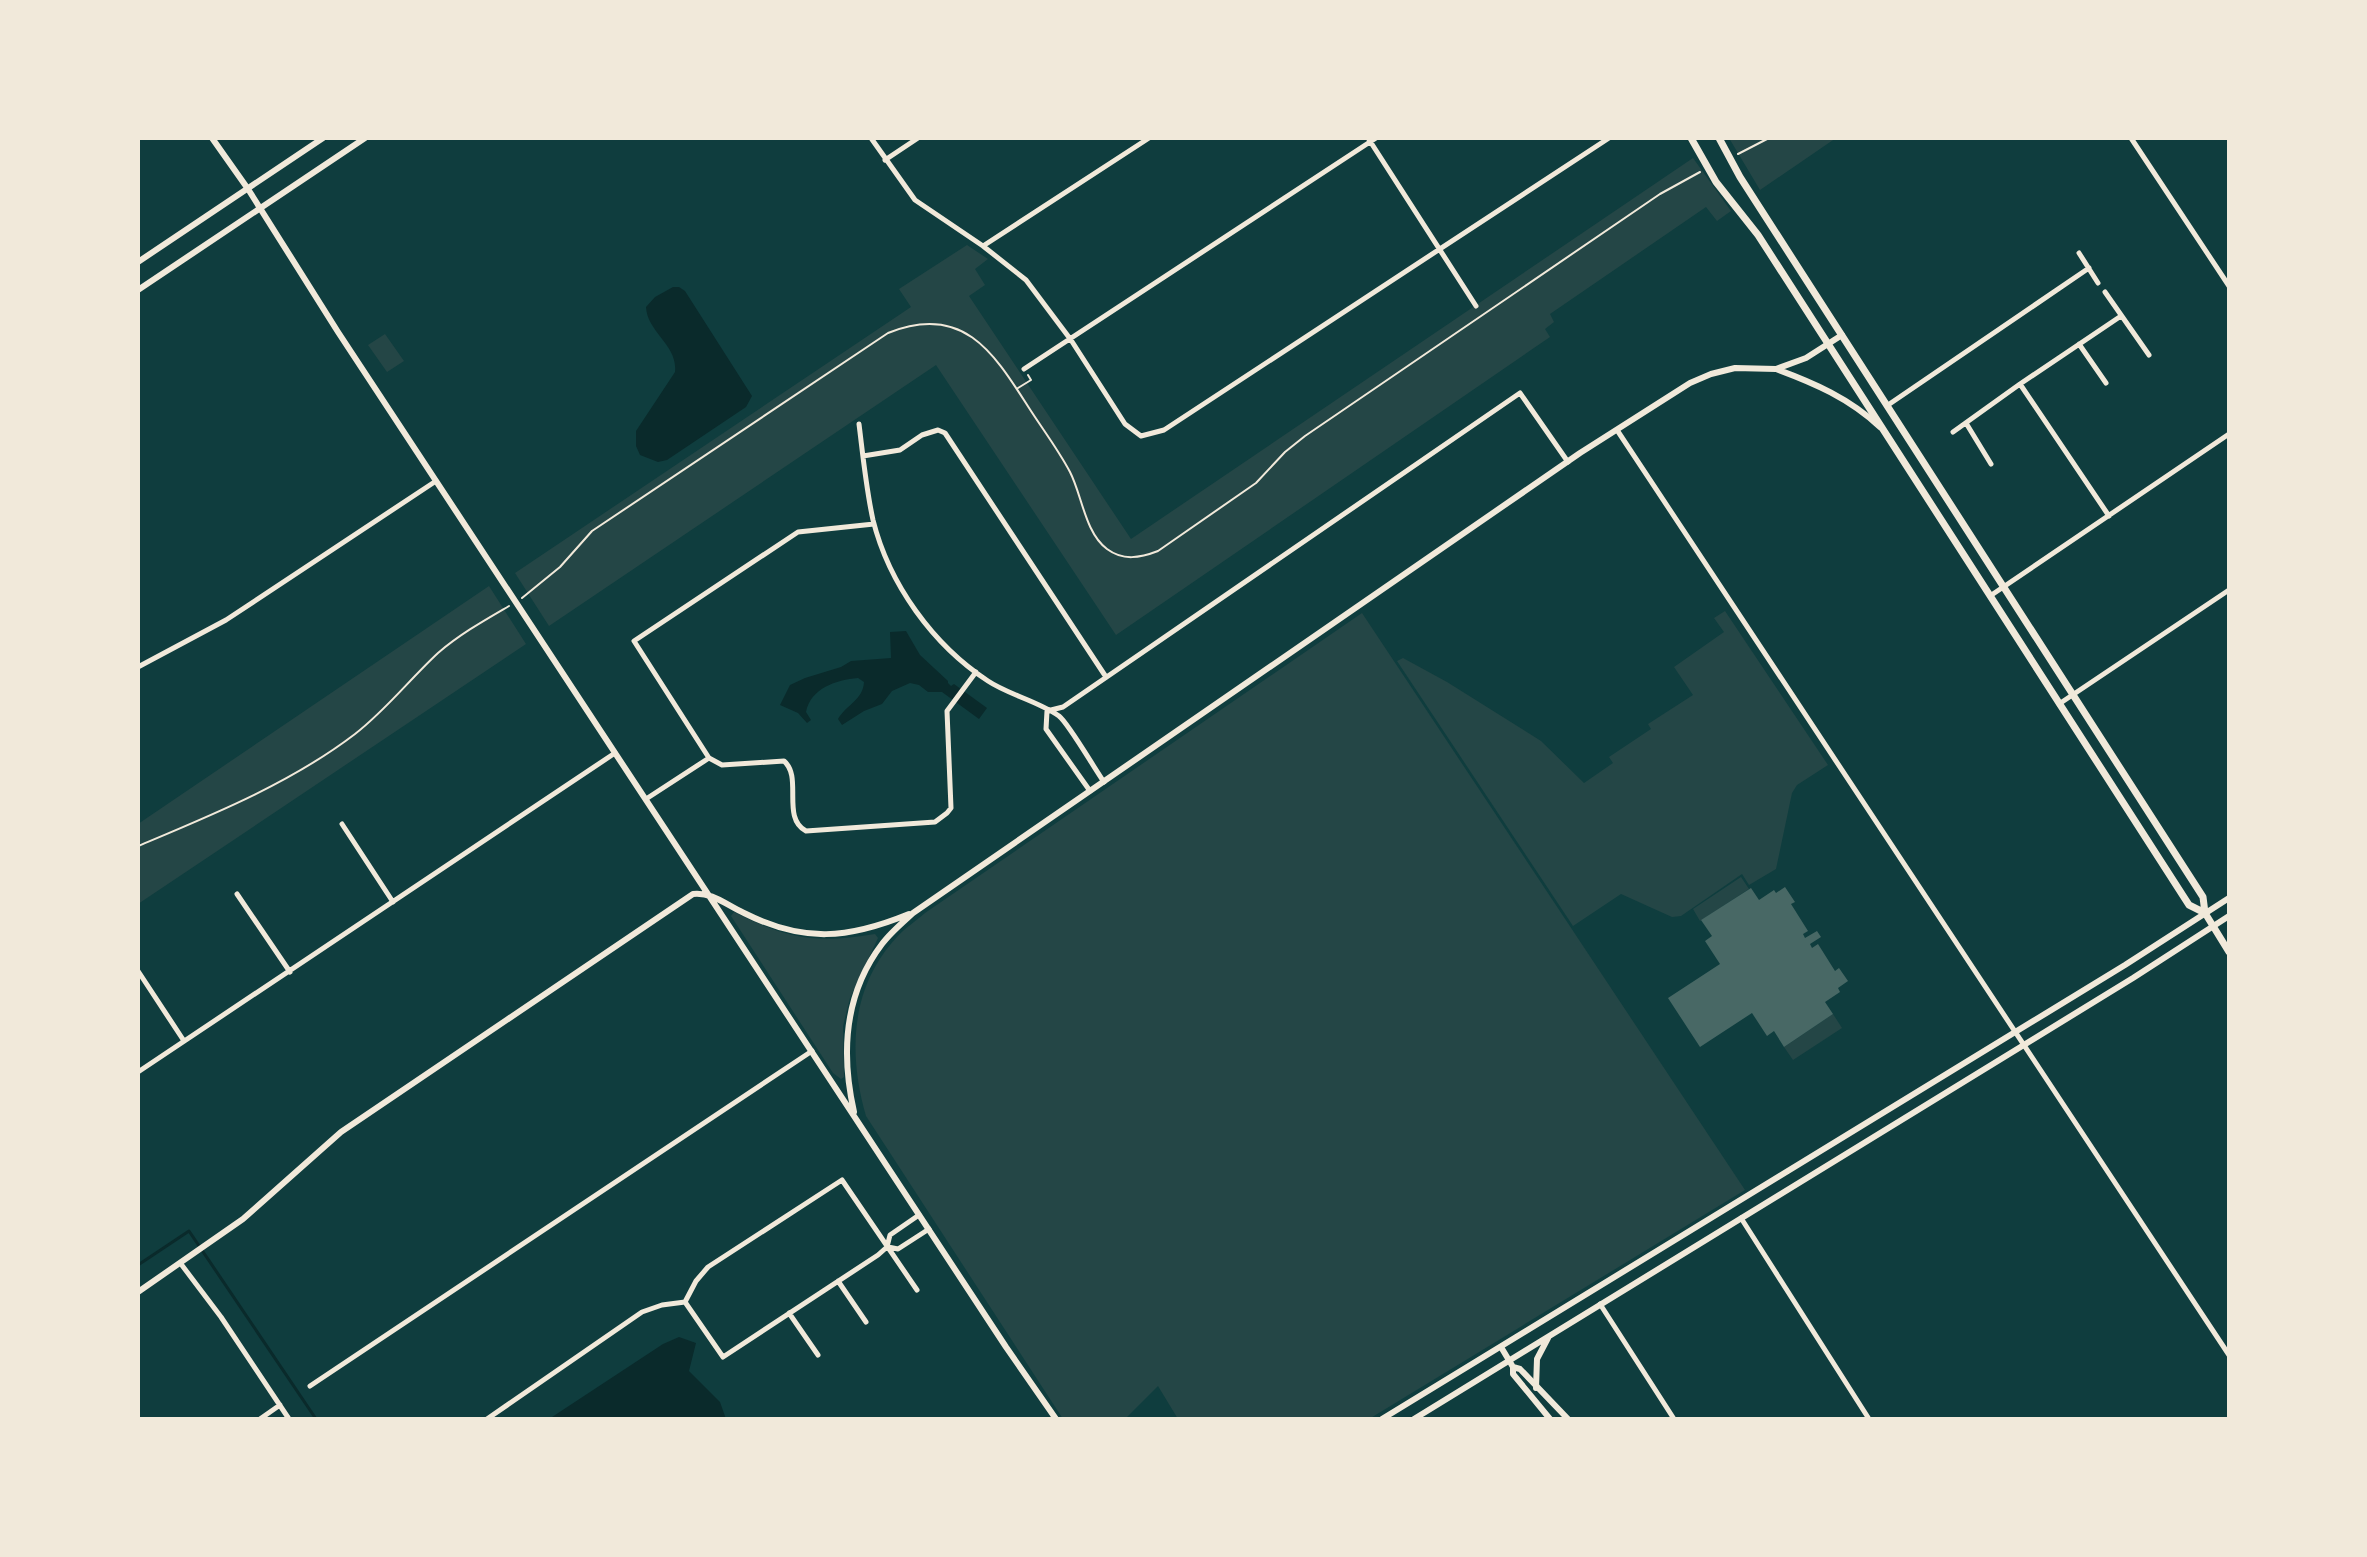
<svg xmlns="http://www.w3.org/2000/svg" width="2367" height="1557" viewBox="0 0 2367 1557" font-family="Commissioner,sans-serif">
<rect width="100%" height="100%" fill="#0f3d3e"/>
<!-- green -->
<path fill="#244646" d="M1729,138h107l-76,52z
M1693,158l38,53 -14,10 -11,-14 -156,107 4,8 -9,7 5,8 -434,298 -180,-270 -387,261 -34,-53 396,-266 -12,-18 68,-44 21,14 -13,10 10,16 -16,11 162,243z
M385,334l19,27 -17,11 -19,-27z
M489,586l37,58 -388,260v-80z
M1725,611l103,154 -31,20 -5,8 -16,76 -27,16 -7,-11 -61,42 -9,1 -51,-23 -48,32 -176,-265 6,-3 44,24 94,59 43,42 29,-20 -4,-6 42,-28 -3,-5 45,-29 -19,-28 50,-35 -10,-14z
M1362,613l383,577 -376,229h-191l-20,-33 -33,33h-62l-197,-303c-18,-62 -16,-129 31,-179 8,-9 19,-16 28,-24z
M1741,877l8,12 -49,32 -7,-12z
M734,912c53,27 83,32 141,22l3,4 -28,60 -7,28 1,51 -3,2 -8,-6 -102,-157z
M1833,1014l9,14 -49,32 -9,-13z"/>
<!-- water -->
<path fill="#0a2a2b" d="M673,287h6l6,4 67,105 -6,11 -79,53 -9,2 -18,-7 -4,-9v-15l39,-59c3,-27 -28,-40 -29,-65l9,-10z
M906,631l14,24 28,26v2l3,3 3,-2 33,24 -8,11 -37,-27h-14l-9,-7 -9,-2 -18,8 -10,13 -18,7 -22,14 -4,-6c8,-14 25,-19 26,-37l-6,-4c-22,2 -47,10 -52,34l5,8 -4,3 -9,-10 -18,-8 10,-20 15,-7 36,-11 10,-6 40,-3 -1,-26z
M679,1337l17,6 -7,28 31,31 6,17h-177l114,-75z"/>
<g fill="none" stroke-linecap="round" stroke-linejoin="round">
<!-- stream -->
<path stroke="#0a2a2b" stroke-width="3" d="M138,1265l51,-34 127,188"/>
</g>
<!-- building -->
<path fill="#486865" d="M1785,887l10,15 -4,2 17,27 -5,3 2,4 12,-7 4,6 -11,7 2,4 6,-4 17,27 4,-3 9,13 -10,7 2,4 -15,10 8,12 -49,33 -10,-16 -7,5 -15,-23 -52,34 -32,-49 52,-34 -15,-23 7,-5 -11,-16 50,-32 8,12 15,-10 2,3z"/>
<g fill="none" stroke-linecap="round" stroke-linejoin="round">
<!-- path -->
<path stroke="#f1e9da" stroke-width="2" d="M1738,154l31,-16
M1018,388l13,-8 -3,-5
M522,598l38,-31 32,-36 296,-198c77,-31 107,22 143,78 13,20 28,40 39,61 12,23 15,61 37,77 16,12 33,9 51,2l98,-68 29,-31 20,-16 355,-242 40,-22
M138,846c74,-31 153,-63 217,-112 31,-24 54,-54 83,-81 22,-19 47,-33 71,-47"/>
<!-- minor -->
<path stroke="#f1e9da" stroke-width="5" d="M871,138l44,62 68,46 43,34 45,60 54,84 16,12 23,-6 445,-292
M1368,138l108,168
M2131,138l98,148
M885,160l33,-22
M983,246l166,-108
M2079,253l19,30
M2105,292l44,63
M2079,344l27,39
M1024,369l352,-231
M1888,405l201,-137
M1966,423l25,41
M859,424c4,32 7,64 14,96 16,64 60,125 115,161 21,14 50,20 71,35 10,8 35,52 45,66
M1617,430l612,925
M1953,432l67,-48
M863,456l37,-6 22,-15 16,-5 7,3 161,244
M2109,516l-89,-132 101,-68
M1990,596l239,-162
M138,667l88,-47 210,-139
M2059,704l170,-114
M1047,711l16,-4 457,-314 48,69
M1047,711l-1,18 44,62
M709,758l-75,-117 164,-109 76,-8
M646,799l63,-41 13,7 62,-4c19,16 -3,57 22,70l129,-9 12,-9 4,-5 -4,-97 29,-39
M342,824l51,78
M237,894l53,78
M138,971l46,70
M138,1072l477,-319
M1741,1218l128,201
M888,1247l10,2 31,-20
M181,1264l40,53 68,102
M838,1281l28,41
M685,1302l38,55 155,-102 9,-8 3,-12 29,-20
M1600,1304l74,115
M789,1313l29,42
M310,1386l502,-335
M260,1419l20,-14
M487,1419l155,-107 20,-7 23,-3 11,-21 12,-14 134,-87 75,110"/>
<!-- tertiary -->
<path stroke="#f1e9da" stroke-width="6" d="M212,138l36,51 90,143 668,1015 50,72
M1776,369c38,14 73,29 104,58
M854,1112c-13,-58 -10,-118 28,-168 8,-11 20,-21 31,-31l667,-460 110,-70 21,-9 24,-6 41,1 30,-11 36,-23
M138,1292l105,-73 98,-87 352,-238c20,-2 33,11 51,19 60,30 104,26 165,1
M1501,1347l12,20v7l37,45
M1513,1367l7,2 48,50"/>
<!-- secondary -->
<path stroke="#f1e9da" stroke-width="6" d="M138,262l185,-124
M138,290l227,-152
M1536,1388l1,-29 11,-21
M1382,1419l743,-454 104,-67
M1414,1419l719,-441 96,-62"/>
<!-- primary -->
<path stroke="#f1e9da" stroke-width="7" d="M1691,138l25,44 42,53 431,670 16,8
M1719,138l21,39 463,720 2,16 24,39"/>
</g>
<!-- border -->
<rect width="2367" height="1557" fill="none" stroke="#f1e9da" stroke-width="280"/>
</svg>
